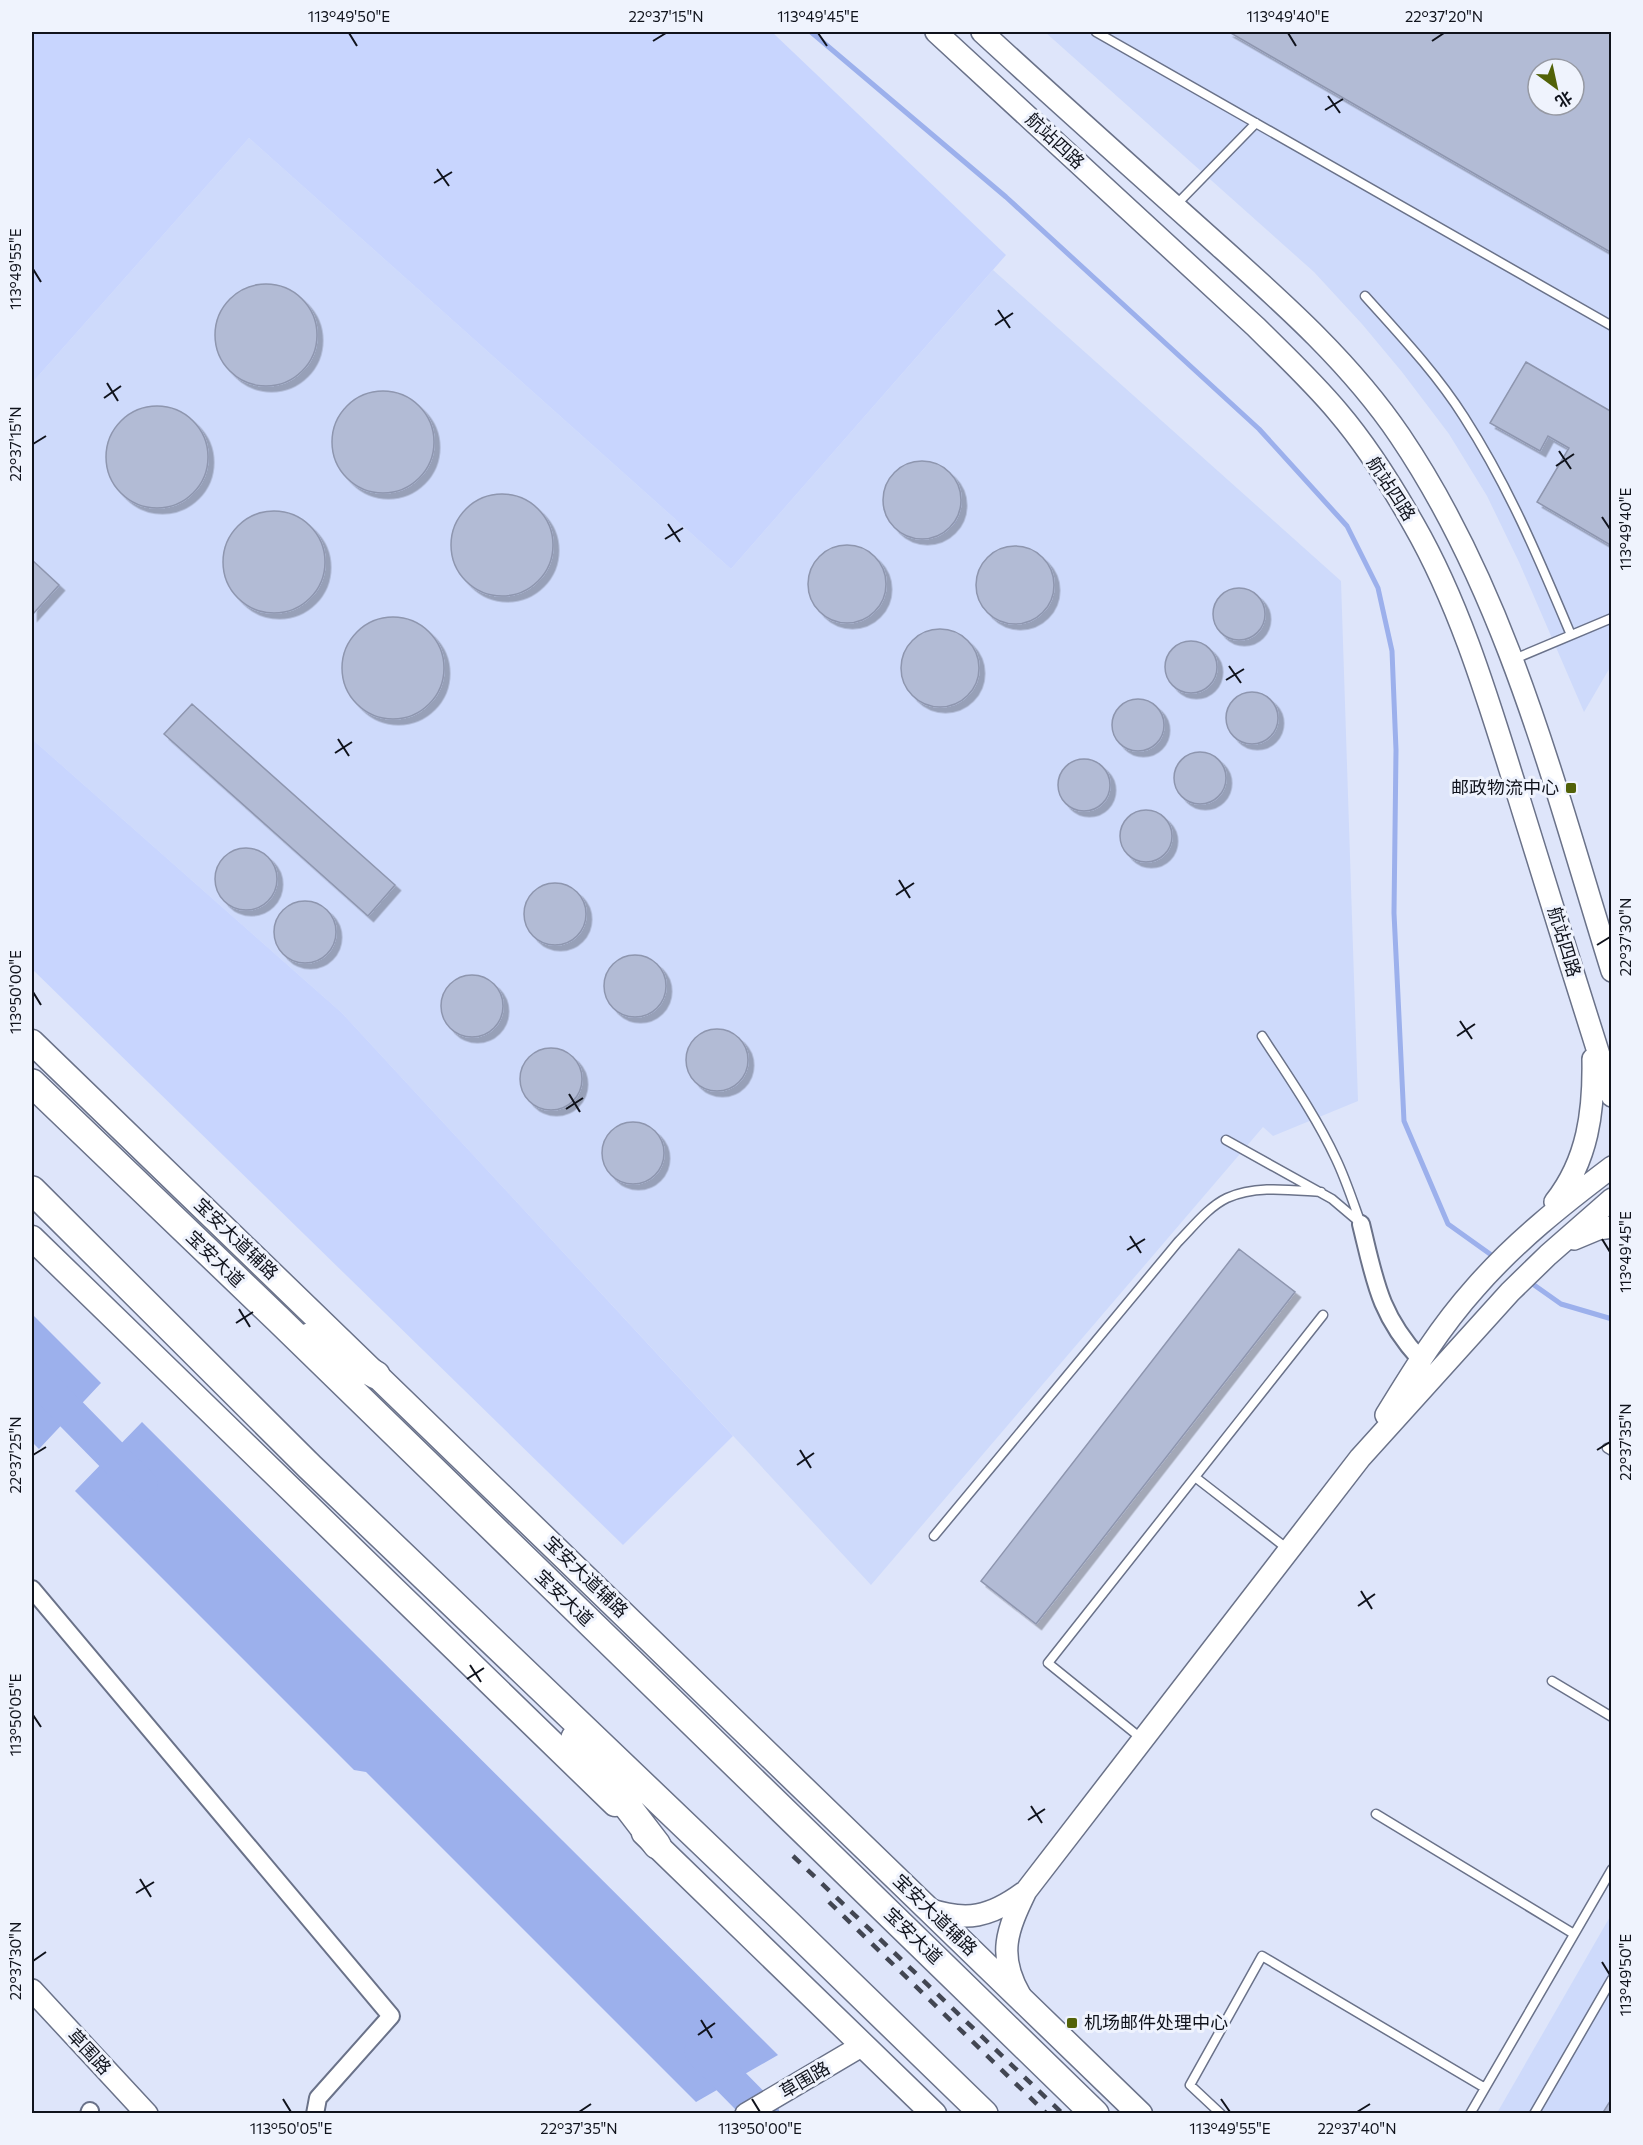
<svg xmlns="http://www.w3.org/2000/svg" width="1643" height="2145" viewBox="0 0 1643 2145" font-family="Commissioner,'Noto Sans SC',sans-serif">
<defs>
<filter id="shadow"><feDropShadow dx="5.5" dy="5.5" stdDeviation="0" flood-color="#0004"/></filter>
</defs>
<rect width="100%" height="100%" fill="#dee5fa"/>
<!-- built -->
<path fill="#cedafb" fill-rule="evenodd" d="M1045,32h566l1,632 -28,48 -65,-150 -32,-66 -38,-62 -47,-62 -40,-48 -48,-52zM1538,69h36v36h-36z
M249,138l482,431 262,-299 348,311 17,520 -85,35 -10,-9 -392,458 -529,-572 -310,-274v-356z
M1611,1915v198h-114z"/>
<!-- green -->
<path fill="#c8d5fe" d="M32,32h740l234,223 -275,314 -482,-431 -217,245z
M32,739l310,274 391,423 -110,109 -591,-576z"/>
<!-- water -->
<path fill="#9cb0ec" d="M32,1314l69,69 -62,66 -7,-7z
M142,1422l636,633 -82,47 -330,-330 -12,-2 -279,-279z"/>
<g fill="none" stroke-linecap="round" stroke-linejoin="round">
<!-- stream -->
<path stroke="#9cb0ec" stroke-width="5" d="M811,32l195,165 253,232 88,97 31,62 14,63 4,99 -2,163 10,208 44,103 49,35
M1527,1280l34,24 51,15"/>
<!-- river -->
<path stroke="#9cb0ec" stroke-width="33" d="M32,1374l109,111
M701,2051l62,63"/>
</g>
<!-- building -->
<path fill="#b2bbd5" stroke="#8e96af" stroke-width="1.5" fill-rule="evenodd" filter="url(#shadow)" d="M1229,32h383v221zM1538,69h36v36h-36z
M215 335a51 51 0 1 1 102 0a51 51 0 1 1-102 0Z
M1526,362l86,50v134l-75,-44 32,-54 -21,-12 -8,15 -50,-28z
M332 442a51 51 0 1 1 102 0a51 51 0 1 1-102 0Z
M106 457a51 51 0 1 1 102 0a51 51 0 1 1-102 0Z
M883 500a39 39 0 1 1 78 0a39 39 0 1 1-78 0Z
M451 545a51 51 0 1 1 102 0a51 51 0 1 1-102 0Z
M223 562a51 51 0 1 1 102 0a51 51 0 1 1-102 0Z
M808 584a39 39 0 1 1 78 0a39 39 0 1 1-78 0Z
M976 585a39 39 0 1 1 78 0a39 39 0 1 1-78 0Z
M32,560l27,25 -27,30z
M1213 614a26 26 0 1 1 52 0a26 26 0 1 1-52 0Z
M342 668a51 51 0 1 1 102 0a51 51 0 1 1-102 0Z
M901 668a39 39 0 1 1 78 0a39 39 0 1 1-78 0Z
M1165 667a26 26 0 1 1 52 0a26 26 0 1 1-52 0Z
M1226 718a26 26 0 1 1 52 0a26 26 0 1 1-52 0Z
M1112 725a26 26 0 1 1 52 0a26 26 0 1 1-52 0Z
M192,704l203,181 -27,31 -204,-182z
M1174 778a26 26 0 1 1 52 0a26 26 0 1 1-52 0Z
M1058 785a26 26 0 1 1 52 0a26 26 0 1 1-52 0Z
M1120 836a26 26 0 1 1 52 0a26 26 0 1 1-52 0Z
M215 879a31 31 0 1 1 62 0a31 31 0 1 1-62 0Z
M524 914a31 31 0 1 1 62 0a31 31 0 1 1-62 0Z
M274 932a31 31 0 1 1 62 0a31 31 0 1 1-62 0Z
M604 986a31 31 0 1 1 62 0a31 31 0 1 1-62 0Z
M441 1006a31 31 0 1 1 62 0a31 31 0 1 1-62 0Z
M686 1060a31 31 0 1 1 62 0a31 31 0 1 1-62 0Z
M520 1079a31 31 0 1 1 62 0a31 31 0 1 1-62 0Z
M602 1153a31 31 0 1 1 62 0a31 31 0 1 1-62 0Z
M1239,1249l56,43 -259,332 -55,-43z
M1612,2098v16h-10z"/>
<g fill="none" stroke-linecap="round" stroke-linejoin="round">
<!-- service casing -->
<g stroke="#6a7289" stroke-width="11">
<path id="service" d="M1096,32l516,294
M1175,206l81,-83
M1365,296c35,39 71,77 99,121 45,70 75,142 107,218
M1512,660l100,-42
M1262,1036c26,40 54,80 74,123 10,21 17,43 25,65
M1226,1140l106,59 26,22
M1607,1448l5,3
M1195,1477l94,73
M934,1536l244,-294c15,-15 30,-35 49,-44 29,-13 63,-8 94,-6
M1552,1681l60,36
M1142,1739l-94,-76 275,-348
M1376,1814l198,120
M1221,2114l-31,-29 72,-129 223,132
M1470,2114l142,-245
M1534,2114l78,-135"/>
</g>
<!-- minor casing -->
<g stroke="#6a7289" stroke-width="20">
<path id="minor" d="M1361,1224c14,57 18,90 59,135
M32,1589l359,427 -73,82 -3,16
M89,2114l1,-3"/>
</g>
<!-- tertiary casing -->
<g stroke="#6a7289" stroke-width="24">
<path id="tertiary" d="M936,32l320,295c28,28 57,55 82,85 29,34 54,74 76,113 47,82 75,178 103,267 31,101 63,203 95,304
M982,32c74,68 150,136 225,203 69,62 141,124 193,201 108,160 155,353 212,535
M1555,1202c33,-42 39,-91 38,-143
M1574,1239l24,-10 14,-2
M1386,1415c27,-44 54,-88 89,-127 40,-46 88,-84 137,-121
M928,1909c39,13 62,8 95,-16
M32,1990l115,124
M1020,1995c-23,-40 -13,-65 6,-104l334,-433 150,-166 38,-37 64,-56
M746,2114l117,-69"/>
</g>
<!-- secondary casing -->
<g stroke="#6a7289" stroke-width="27">
<path id="secondary" d="M32,1042l1108,1072
M32,1238l583,566
M644,1833l290,281"/>
</g>
<!-- primary casing -->
<g stroke="#6a7289" stroke-width="30">
<path id="primary" d="M32,1083l247,237 816,794
M32,1190l278,277 476,455 198,192
M309,1337l67,38
M575,1738l82,107"/>
</g>
<!-- service -->
<use href="#service" stroke="#fff" stroke-width="8"/>
<!-- minor -->
<use href="#minor" stroke="#fff" stroke-width="16"/>
<!-- tertiary -->
<use href="#tertiary" stroke="#fff" stroke-width="21"/>
<!-- secondary -->
<use href="#secondary" stroke="#fff" stroke-width="24"/>
<!-- primary -->
<use href="#primary" stroke="#fff" stroke-width="27"/>
<!-- rail -->
<path stroke="#424652" stroke-width="4.5" stroke-dasharray="10 10" stroke-linecap="butt" d="M793,1856l270,258
M829,1902l218,212"/>
</g>
<!-- ticks -->
<path fill="none" stroke="#10131c" stroke-width="2" d="M349,33l8,13M818,33l9,13M1288,33l8,13M653,41l13,-8M1432,41l12,-8M1328,96l12,17M1325,110l18,-11M437,169l12,17M434,183l18,-11M33,269l8,13M998,310l12,18M995,325l18,-12M107,383l11,18M104,398l17,-12M33,444l13,-8M1559,451l12,18M1556,466l18,-12M1602,517l8,12M668,524l12,18M665,539l18,-11M1229,666l12,17M1226,680l18,-11M338,739l11,17M335,753l17,-11M899,880l11,18M896,895l18,-12M1597,945l13,-8M33,992l8,13M1460,1021l12,18M1457,1036l18,-12M569,1094l11,18M566,1109l17,-11M1130,1236l11,17M1602,1239l8,13M1127,1250l18,-11M239,1309l11,18M236,1323l17,-11M800,1450l11,18M1597,1450l13,-8M33,1455l13,-8M797,1465l17,-12M1361,1591l11,18M1358,1606l17,-12M470,1665l11,17M467,1679l17,-11M33,1715l8,12M1031,1806l11,17M1028,1820l17,-11M140,1879l11,18M136,1893l18,-11M33,1961l13,-9M1602,1962l8,13M701,2020l11,18M698,2035l17,-12M283,2099l8,13M752,2099l8,13M1221,2099l9,13M579,2112l12,-8M1357,2112l13,-8"/>
<!-- markers -->
<g fill="#526208" stroke="#eff3fd" stroke-width="2">
<rect x="1565" y="782" width="12" height="12" rx="3"/>
<rect x="1066" y="2017" width="12" height="12" rx="3"/>
</g>
<g text-anchor="middle" stroke-width="6" stroke-linejoin="round" paint-order="stroke">
<!-- street labels -->
<g font-size="18" fill="#10131c" stroke="#eff3fd">
<text transform="translate(1055 141) rotate(43)" y="6">航站四路</text>
<text transform="translate(1391 489) rotate(57)" y="6">航站四路</text>
<text transform="translate(1564 942) rotate(73)" y="6">航站四路</text>
<text transform="translate(236 1239) rotate(44)" y="6">宝安大道辅路</text>
<text transform="translate(215 1259) rotate(44)" y="6">宝安大道</text>
<text transform="translate(586 1577) rotate(44)" y="6">宝安大道辅路</text>
<text transform="translate(564 1598) rotate(44)" y="6">宝安大道</text>
<text transform="translate(935 1915) rotate(44)" y="6">宝安大道辅路</text>
<text transform="translate(913 1936) rotate(44)" y="6">宝安大道</text>
<text transform="translate(89 2052) rotate(47)" y="6">草围路</text>
<text transform="translate(805 2080) rotate(-30)" y="6">草围路</text>
</g>
<!-- poi labels -->
<g font-size="18" fill="#10131c" stroke="#eff3fd" text-anchor="end">
<text x="1559" y="794">邮政物流中心</text>
<text x="1084" y="2029" text-anchor="start">机场邮件处理中心</text>
</g>
</g>
<!-- border -->
<rect width="1643" height="2145" fill="none" stroke="#eff3fd" stroke-width="66"/>
<!-- north arrow -->
<g transform="translate(1556 87) rotate(147)"><circle r="28" fill="#eff3fd" stroke="#9699a3" stroke-width="1.5"/>
<path d="M0-4.5L10 22L0 15L-10 22Z" fill="#526208"/>
<text y="-9" font-size="16" font-weight="bold" text-anchor="middle" fill="#10131c">北</text>
</g>
<rect x="33" y="33" width="1577" height="2079" fill="none" stroke="#10131c" stroke-width="2"/>
<g font-size="15" text-anchor="middle" fill="#10131c">
<text x="349" y="22">113°49'50"E</text>
<text x="666" y="22">22°37'15"N</text>
<text x="818" y="22">113°49'45"E</text>
<text x="1288" y="22">113°49'40"E</text>
<text x="1444" y="22">22°37'20"N</text>
<text transform="translate(16 269) rotate(-90)" y="5">113°49'55"E</text>
<text transform="translate(16 444) rotate(-90)" y="5">22°37'15"N</text>
<text transform="translate(1626 529) rotate(-90)" y="5">113°49'40"E</text>
<text transform="translate(1626 937) rotate(-90)" y="5">22°37'30"N</text>
<text transform="translate(16 992) rotate(-90)" y="5">113°50'00"E</text>
<text transform="translate(1626 1252) rotate(-90)" y="5">113°49'45"E</text>
<text transform="translate(1626 1442) rotate(-90)" y="5">22°37'35"N</text>
<text transform="translate(16 1455) rotate(-90)" y="5">22°37'25"N</text>
<text transform="translate(16 1715) rotate(-90)" y="5">113°50'05"E</text>
<text transform="translate(16 1961) rotate(-90)" y="5">22°37'30"N</text>
<text transform="translate(1626 1975) rotate(-90)" y="5">113°49'50"E</text>
<text x="291" y="2134">113°50'05"E</text>
<text x="579" y="2134">22°37'35"N</text>
<text x="760" y="2134">113°50'00"E</text>
<text x="1230" y="2134">113°49'55"E</text>
<text x="1357" y="2134">22°37'40"N</text>
</g>
</svg>
